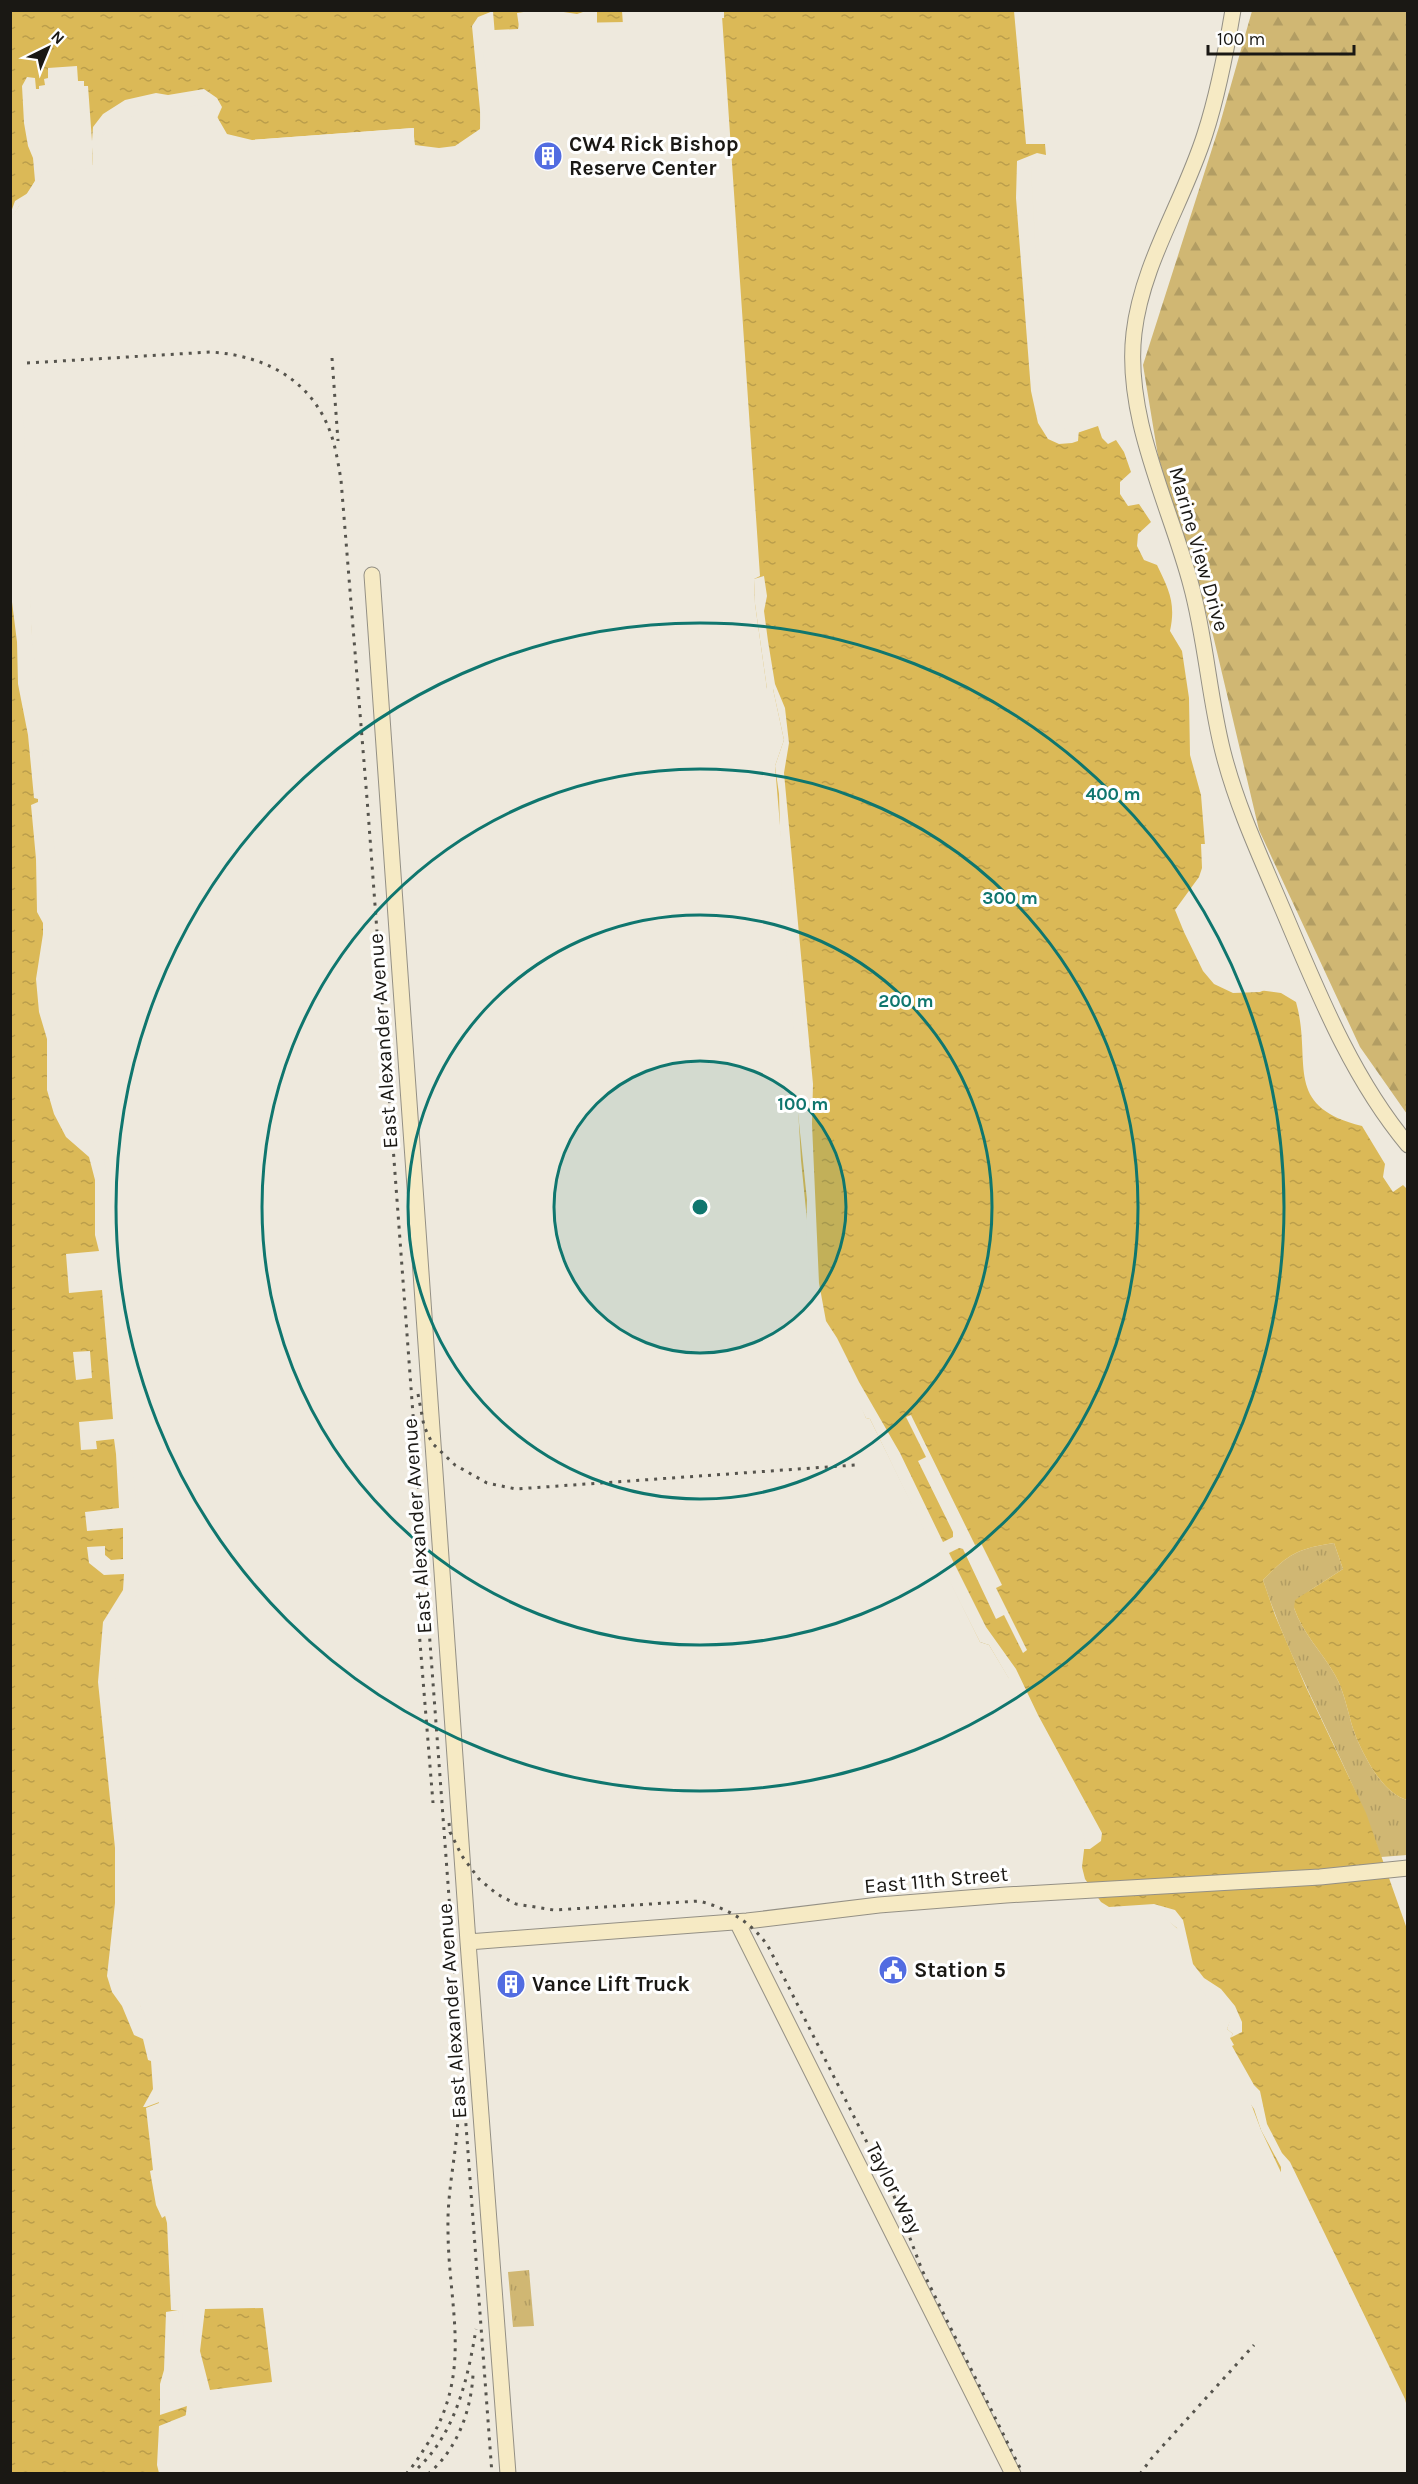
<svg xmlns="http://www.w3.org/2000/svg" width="1418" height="2484" viewBox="0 0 1418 2484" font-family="Karla,sans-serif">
<defs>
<pattern id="grass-tufts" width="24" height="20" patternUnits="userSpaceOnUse" patternTransform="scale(1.5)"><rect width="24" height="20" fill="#d0b773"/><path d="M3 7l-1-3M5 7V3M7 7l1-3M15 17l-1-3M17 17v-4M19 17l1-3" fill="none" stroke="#b29d63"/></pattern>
<pattern id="forest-firs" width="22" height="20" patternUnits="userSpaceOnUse" patternTransform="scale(1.5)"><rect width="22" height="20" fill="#d0b773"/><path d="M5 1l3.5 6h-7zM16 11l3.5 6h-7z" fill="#b29d63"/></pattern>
<pattern id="water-ripples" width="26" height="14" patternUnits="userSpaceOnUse" patternTransform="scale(1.5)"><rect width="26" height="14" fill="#dbb957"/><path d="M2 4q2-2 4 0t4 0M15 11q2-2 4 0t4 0" fill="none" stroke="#bb9e4b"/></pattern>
</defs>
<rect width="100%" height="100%" fill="#eee9dd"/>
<!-- grass -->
<path fill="url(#grass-tufts)" d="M1334,1543l9,26 -34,22 -15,17c9,26 28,44 41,67 11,19 13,42 21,62 10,23 27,56 51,63v55l-26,2c-32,-95 -87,-181 -118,-277 27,-27 34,-31 71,-37z
M529,2270l5,56 -21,1 -5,-55z"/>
<!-- forest -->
<path fill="url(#forest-firs)" d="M1252,11h155v1103l-47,-67 -101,-217 -46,-195 -55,-179 -15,-91 76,-238z"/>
<!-- water -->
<path fill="url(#water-ripples)" d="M11,11h1003l12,133h19l1,11h-8l-10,14 14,196 11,58 15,13 30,-10 4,12 6,6 8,-4 8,12 7,20 -11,10v12l8,12 11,-2 12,18 -13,12 -1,12 7,14 13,5c12,25 19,38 13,66l12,20 7,47 1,57 11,40 6,75 -22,37 -2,13 29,55 15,11 54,7 15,9c17,60 -15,104 66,124l23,38 -2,13 10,15 10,-7 4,4v611c-24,-7 -41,-40 -51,-63 -8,-20 -10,-43 -21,-62 -13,-23 -32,-41 -41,-67l1,-8 48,-31 -9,-26c-37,6 -44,10 -71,37l12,35 30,70 61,128 41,116v510l-146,-309 -11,-29 4,-16 -22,-39 2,-1 -4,-7 3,-4 -6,-5 5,-12 -38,-40 -14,-46 -19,-17 -15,-6 -37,-1 -8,-5 -16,-23 -3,-12 4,-34 -73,-148 -24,-40 -9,-3 -110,-223 -4,-1 -51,-117 -14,-141 -3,-52 3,-33 -26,-309 9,-26 -11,-51h-6l-12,-85 -1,-25 6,-3 -38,-560 -43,-1 -54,7 -106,2 -1,5 -24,1 -4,9 -9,-1 -1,91 -25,17 -16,2 -24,-3 -2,-17 -161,12 -25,-6 -19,-33 -102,19 -14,27 1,18 -52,4 -4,9 -26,40z
M10,363l11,63 28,553 22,147 29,25 38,427 -24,44 -4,14 17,323 23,82 9,62 -13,5 7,62 14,53 4,87h7l9,95 -2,16 -10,30v22h-164z
M263,2308l9,74 -62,8 -10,-39 5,-42z"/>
<!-- pier -->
<path fill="#eee9dd" d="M493,11l2,25 -3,6 -8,-1 -1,13 6,27 -7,50 -10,-105 6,-9z
M530,11h27l20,3 9,-3h11v12l-78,4 -2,-14z
M622,11h102v7h-44l-57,7z
M77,66l1,15h6v5h4l4,55 1,-14 10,-13 22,-14 31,-7 12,2 36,-6 13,9 5,9 -7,16 -9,-19 -63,10 -35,9 -11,21 -5,4 1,20 -50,4 -12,23 -12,11 -9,15 1,-9 4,-11 13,-8 7,-12 -2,-23 -5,-12 -4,-23 -2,-37 5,-9 8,1 1,11h3v-3l6,-1 -1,-6 4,-1v-10z
M414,128v10l-3,1v-8l-158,12 -1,-3z
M1037,153l9,2 -7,3 -8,11 4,70 8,74 3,65 10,44 12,10 11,-3 -1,12 -6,2 -13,1 -11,-5 -10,-16 -7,-32 -15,-193 1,-37z
M10,360l3,3 11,63 8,209 12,135 12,91 4,99 -8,19 4,38 10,27 8,81 29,27 15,98 23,328 -8,29 -17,17 -3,13 20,282 -3,40 11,48 12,33 7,31 2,30 -16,6h-3l10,-18 -2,-28 -3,-1 -5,-21 -9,-4 -12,-29 -10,-14 -5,-16 8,-73v-55l-17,-166 5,-60 20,-32 1,-16 -20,1 -15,-12 -2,-16 18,-1v9l6,5 12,-1v-31l-36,3 -2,-19 34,-4 -3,-54 -2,-15 -18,2 1,8 -16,1 -2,-28 34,-3 -11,-129 -33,3 -3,-39 33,-3 -4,-16v-55l-6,-23 -23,-20 -12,-23 -7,-24v-51l-8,-27 -3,-33 7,-45v-11l-6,-11 -1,-53 -5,-54 7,-3v-3l-4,-1 -6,-63 -10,-51 -1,-42 -6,-48z
M764,576l3,20 -3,15 4,30 7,43 10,24 4,35 -5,30 29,311 -1,40 7,159 7,38 11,17 22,44 41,71 43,89 10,-5v-5l-35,-71 8,-4 -20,-40 5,-2 64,130 6,-2 21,42 -6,3 31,62 -4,3 -19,-38 -8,4 -33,-70 -4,-1 -10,5 37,74 30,42 22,46 64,118 -1,8 -11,8h-7l2,-10 -2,-6 -49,-92 -25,-57v-5l-20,-34 -9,-3 -42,-83 -3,1 -5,-11 2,-2 -62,-128 -4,-1 -34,-65 -23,-38 3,-14 -6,-68 1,-33 -12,-116 3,-9 -16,-173 -3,-108 -4,-28 9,-26 -11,-51h-6l-12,-85 -1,-25z
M1201,844h6l3,26 -9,21 -13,17 -2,12 28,53 14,10 41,5 -9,4 -27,1 -19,-9 -11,-13 -19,-39 -9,-22 24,-33 3,-9z
M90,1351l2,27 -16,2 -3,-28z
M1154,1904l21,6 8,10 10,44 11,14 17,11 14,17 7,16v10l-12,6 3,-4 -6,-5 4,-12 -18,-14 -21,-23 -11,-21 -4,-31 -17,-13 -9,-3 -44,-3 2,-2z
M1254,2085l6,6 7,33 15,29 8,9 115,237 2,8 1,35 -23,-43 -104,-224v-8l-20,-37 -7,-21 -7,-10 3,-12z
M156,2169l12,45 -6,4 -6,-13 -6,-34z
M178,2310l1,3h3l2,23 -2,10 4,16 4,43 -30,10v-31l4,-14 2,-58z
M189,2414l-11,37v23l-19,-1 -2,-8 2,-39z"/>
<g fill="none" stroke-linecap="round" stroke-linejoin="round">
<!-- secondary casing -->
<g stroke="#949085" stroke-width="17">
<path id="secondary" d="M1233,10c-7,42 -15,84 -28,124 -21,67 -63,129 -71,199 -10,85 36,172 57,252 15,55 18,112 32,167 14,55 38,106 60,158 34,80 68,167 125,235
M372,575l96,1367 40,532
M737,1922l276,552
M468,1942l279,-21 132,-16 127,-10 314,-18 88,-9"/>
</g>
<!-- secondary -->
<use href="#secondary" stroke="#f6eac4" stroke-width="15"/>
<!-- rail -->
<path stroke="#56544d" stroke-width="3" stroke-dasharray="3 6" stroke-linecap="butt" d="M332,358l6,83
M27,363l184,-11c59,4 107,32 123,92 3,12 5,24 7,36l27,331 124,1663
M418,1394l6,32 8,17 23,22 32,18 29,6 339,-24
M419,1630l14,173
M449,1823l1,9 12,24 17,23 18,15 19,10 38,6 145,-9c30,8 51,20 69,45l126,250 28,74 101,204
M418,2468c38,-36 50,-90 58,-139
M406,2474c10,-11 16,-22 24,-34 43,-71 18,-135 18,-211 -1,-37 8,-73 10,-110
M428,2474c29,-24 43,-63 45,-99
M1140,2474l11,-15 103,-114"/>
</g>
<!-- distance rings -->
<circle cx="700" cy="1207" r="146" fill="#0f766e" fill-opacity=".12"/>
<g fill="none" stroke="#0f766e" stroke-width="3">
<circle cx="700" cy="1207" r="146"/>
<circle cx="700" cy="1207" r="292"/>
<circle cx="700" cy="1207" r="438"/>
<circle cx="700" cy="1207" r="584"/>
</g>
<!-- icons -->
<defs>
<g id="building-disc" transform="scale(1.5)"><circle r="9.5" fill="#526ce1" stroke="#fff"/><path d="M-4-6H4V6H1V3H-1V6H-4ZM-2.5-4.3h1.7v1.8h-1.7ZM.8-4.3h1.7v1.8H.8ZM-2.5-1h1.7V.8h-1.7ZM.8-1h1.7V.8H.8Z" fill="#fff"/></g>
<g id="civic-disc" transform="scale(1.5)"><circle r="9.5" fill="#526ce1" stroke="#fff"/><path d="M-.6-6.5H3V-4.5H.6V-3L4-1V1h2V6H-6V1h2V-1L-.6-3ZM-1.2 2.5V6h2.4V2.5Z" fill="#fff"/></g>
</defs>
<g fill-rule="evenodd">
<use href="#building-disc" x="548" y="156"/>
<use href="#civic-disc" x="893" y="1970"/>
<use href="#building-disc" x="511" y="1984"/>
</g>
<g text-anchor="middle" stroke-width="6" stroke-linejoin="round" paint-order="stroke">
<!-- poi labels -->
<g font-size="21" font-weight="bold" fill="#1a1814" stroke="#fff" text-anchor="start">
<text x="569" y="151">CW4 Rick Bishop<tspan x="569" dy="24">Reserve Center</tspan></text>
<text x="914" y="1977">Station 5</text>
<text x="532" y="1991">Vance Lift Truck</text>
</g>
<!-- street labels -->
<g font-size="21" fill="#1a1814" stroke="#fff">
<text transform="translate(1199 549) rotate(74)" y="7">Marine View Drive</text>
<text transform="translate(383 1041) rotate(-94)" y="7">East Alexander Avenue</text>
<text transform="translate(417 1526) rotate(-94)" y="7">East Alexander Avenue</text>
<text transform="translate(936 1880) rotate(-5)" y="7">East 11th Street</text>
<text transform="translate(452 2011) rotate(-94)" y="7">East Alexander Avenue</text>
<text transform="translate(894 2188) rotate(63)" y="7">Taylor Way</text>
</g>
</g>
<circle cx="700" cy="1207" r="9" fill="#0f766e" stroke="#fff" stroke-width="3"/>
<g font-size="18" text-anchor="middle" font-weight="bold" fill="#0f766e" stroke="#fff" stroke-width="6" stroke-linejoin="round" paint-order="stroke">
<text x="1113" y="800">400 m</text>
<text x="1010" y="904">300 m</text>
<text x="906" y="1007">200 m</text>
<text x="803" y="1110">100 m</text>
</g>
<!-- border -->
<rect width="1418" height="2484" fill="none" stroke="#1a1814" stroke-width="24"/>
<!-- north arrow -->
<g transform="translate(48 48) rotate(43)" stroke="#ffffff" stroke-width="4.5" paint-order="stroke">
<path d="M0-4.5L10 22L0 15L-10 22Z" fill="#1a1814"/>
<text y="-9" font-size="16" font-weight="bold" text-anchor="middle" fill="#1a1814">N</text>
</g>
<!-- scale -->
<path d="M1208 45v9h146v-9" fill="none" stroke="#1a1814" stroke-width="3"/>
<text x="1217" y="45" font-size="18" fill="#1a1814" stroke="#ffffff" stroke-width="4.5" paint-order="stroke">100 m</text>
</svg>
